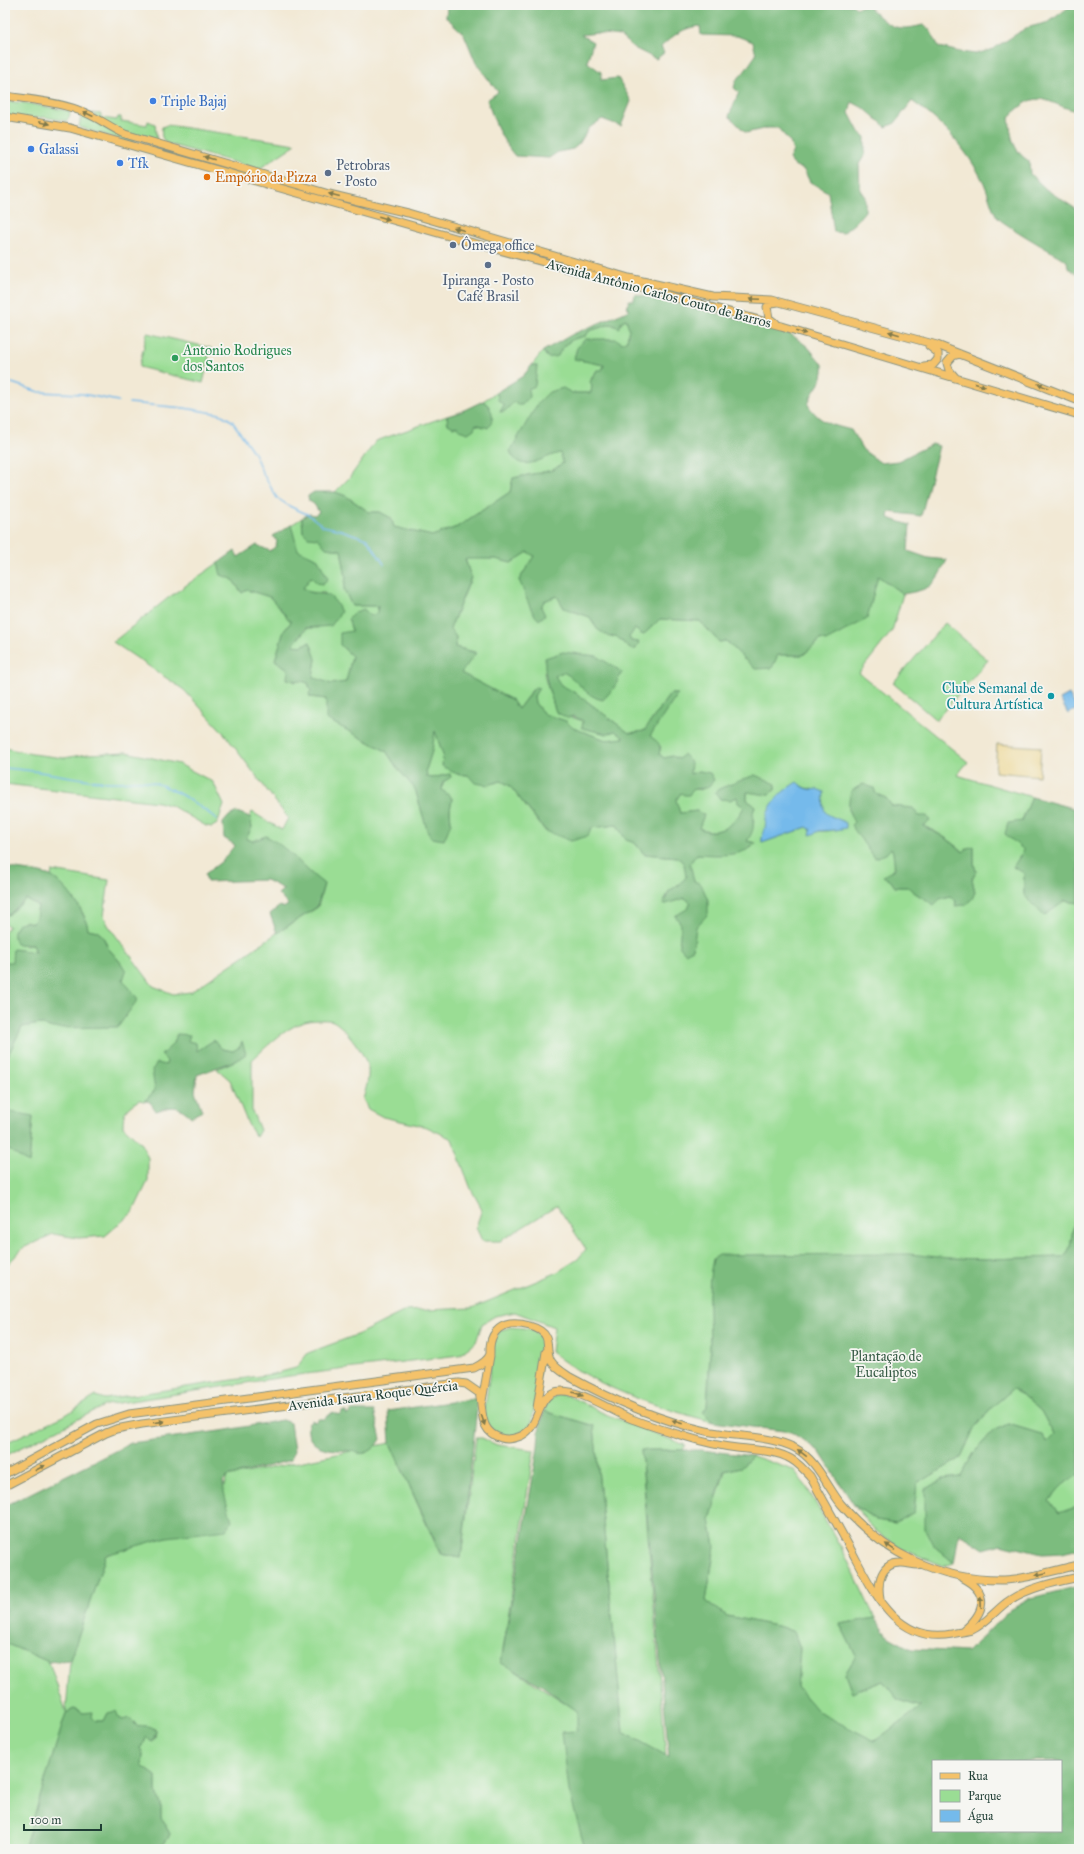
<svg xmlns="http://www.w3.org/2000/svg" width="1084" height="1854" viewBox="0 0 1084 1854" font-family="'IM FELL Great Primer',serif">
<rect width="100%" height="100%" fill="#f6f6f2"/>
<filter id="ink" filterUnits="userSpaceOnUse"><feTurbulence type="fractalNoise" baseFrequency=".025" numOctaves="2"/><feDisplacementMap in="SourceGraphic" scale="8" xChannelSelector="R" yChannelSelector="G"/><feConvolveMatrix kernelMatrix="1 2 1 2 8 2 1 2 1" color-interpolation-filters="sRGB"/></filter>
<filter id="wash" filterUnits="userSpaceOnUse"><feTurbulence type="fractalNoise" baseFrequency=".012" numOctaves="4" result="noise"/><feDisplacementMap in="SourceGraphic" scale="16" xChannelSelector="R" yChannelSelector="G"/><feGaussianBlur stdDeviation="0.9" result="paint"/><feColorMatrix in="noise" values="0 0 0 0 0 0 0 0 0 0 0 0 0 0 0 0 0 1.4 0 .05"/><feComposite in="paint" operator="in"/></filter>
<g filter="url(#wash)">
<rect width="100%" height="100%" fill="#f2e9d5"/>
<!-- green -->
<path fill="#9add94" stroke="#5c8d64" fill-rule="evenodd" d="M5,101l21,2 43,8 1,4 -3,6 -23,-4 -17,2 -22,-3z
M92,113l9,1v4l16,2 1,-3h3v4l26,4 1,-4 7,3 2,18 -31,-8 -13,-5z
M84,115l35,20 15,5 -1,3 -54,-16 2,-11z
M167,125l129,19 -37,25 -91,-25c-7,-5 -7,-8 -6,-17z
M626,319l3,9 -2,12 -5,3c-14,-9 -31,0 -45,5l-3,11 30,6 -2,6 -5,-1 -6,8 1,7 -1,8h-19l-4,-2 -28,69 6,-4 14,-3 3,10 -10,7 -40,8 -3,14 -53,35 -25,9 -38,-9 -3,-9 -11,-6h-11l-23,-16 -11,-4 15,-15 26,-36 71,-25 1,8c12,2 24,-2 36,3l5,-21 -6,-5 14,-9 1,8 6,5 -4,7 5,-2 23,-21 9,-23 -5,-1 11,-14 3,5 14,-5 12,-12 14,-3 3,-5 22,-7 4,2 6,-1 1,-4z
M147,333l64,15 -8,35 -64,-16z
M302,518l1,14 15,6 9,10 14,2 5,27 -2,12 8,17h26l-1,7c-15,7 -26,20 -37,32l12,11 -6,26 -15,2 -18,-7 3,-18 -6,-17 -9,4 -8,-1 14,-17h11l7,-35 -17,-1 -5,-4 8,-11 7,-18 -21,-9 -6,-25z
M528,552l6,4 -15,24 8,15 14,12 3,-6 13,-5 7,12 26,9 7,12 19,7 14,13 8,-6 -7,-2 -2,-4 6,-8 8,6 17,-16 40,2 19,21 7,-1 16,14 2,5 34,-5h25l19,-16 56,-63 25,18 -11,37 -33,42 109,89 -11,13 75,22 -10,24 2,29v45l55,8v290l-9,54 -3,6 -5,4 -77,2 -37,-1 -239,37 1,54 -3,58 -3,5 9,10c-54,-14 -118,-35 -162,-70l3,-25 -39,-15 -20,4 -13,8 -6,18 -17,13 -169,21 -184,29 -101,51v-13l59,-27 32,-20 9,3 168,-25 23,-6 12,-15 51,-19 46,-23 67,-3 84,-35 22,-14 8,-10 -29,-43 -57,35h-18l-6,-14 6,-18 -11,-20 -19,-50 -25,-12 -44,-10 -15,-8 -5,-10c3,-10 6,-20 5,-30 -1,-13 -23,-42 -35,-48 -5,-2 -19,-1 -24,0 -20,3 -43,26 -57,39v51l8,19 -4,7 -8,-13 -18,-44 -13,-11 20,-9 5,-18 -2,5 -7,4 -11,-2 -25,2 -9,-10 -11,-7 -5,11 -10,10 5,6 -1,4 -13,5 2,20 -10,11 -6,-1c-12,8 -16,10 -16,26l19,18 6,14v23l-15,31 -28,24 -27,2 -25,-4 -30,14 -18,19v-120l24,16 4,-46 -26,-6 -2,2v-52l17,-34 18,-3 13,4 70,-48 -2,-17 -13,-15 -5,-12 -6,-5 -9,-2c-3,-20 -21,-41 -37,-52l1,-6 57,9 -5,36 4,9 45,61 20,8 18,-2 86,-59 41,-26 6,-23 -15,-11 -16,-17 -27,-20 -13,5 -7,-2 6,-12 -2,-10 2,-5 30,18 6,-12 -65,-86 -39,-42 -71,-48 55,-44 50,-35 1,4 13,12 10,14 5,-3 23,7 21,25 -7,9 -9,29 13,9 6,13 7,-2 7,3 3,8 -1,6 16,2 1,20 59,32 12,18 17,19 13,45 23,-10 -1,-13 2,-12 -10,-8 1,-8 8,-5 -1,-3 -18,4 -5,-1 -1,-7 6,-19 3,-21 8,25 14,19 11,1 20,10 13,-4 8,4 37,47 71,-7 9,15 9,3 9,11 34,3 6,7 3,13 -7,7 -11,7 -6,13 22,-6 7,5c-7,9 -11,19 -11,31l12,15c4,-29 3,-58 -3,-86l7,-9h9l45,-6 4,-5 -8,-2 7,-19 -2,-8 3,-8 -8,-6v-9l8,-16 -14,6 -4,16 7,10c-9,18 -25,30 -45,21l-2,-17 -17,2 -4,-13 5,-7 13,-4 7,1 13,-10 -4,-6 -10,-3 -10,3 -11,-15 -15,-1 -5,-4 2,-7 -11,-11 27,-42h-7l-26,37 -15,2 -53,-40 -16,-8 -5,-9 8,-4 10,5 9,10 40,-15h-78l2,10 10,30 27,9 -1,7 25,6 8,-3 10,7 -19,2 -33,-12 -7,-7 -22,-7 -9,-11 -1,-7 4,-8 -6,2 -14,19 -6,-9 -51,-27 14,-21 -20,-5 1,-10 -6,-8 21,-51 -6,-20 31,1 15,4zM803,787l11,3 9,13 1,8 12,19c-9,1 -21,3 -29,-3l-45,16c-3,-17 29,-44 41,-56zM876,794l10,4 6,8 9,1 18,9 3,9c15,7 30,16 42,27l4,-4 6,-1v18l2,6 -4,8 3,13 -20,14 1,-5 -6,-5c-17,6 -29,4 -42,-9h-13l-4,-6c3,-9 6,-25 0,-33l-17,10 -22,-33z
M945,623l43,37 -52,60 -43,-37z
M5,748l27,6 32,4 24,-4 38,-2 53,12 34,18 11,23 -7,19 -5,3 -6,-1 -34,-20 -14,-4 -153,-18z
M26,899l12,7 -2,12 -3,5 -9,-2 1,25 8,-1 3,7 -24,11 -7,-1v-31l4,-5 -4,-2v-8l5,-2z
M511,1327c16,2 26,-1 32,16l-11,79c-14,21 -41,19 -48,-6l10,-76 7,-10z
M1014,1388l27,23 13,24 -7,7 -6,-8 -33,-10 -15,7 -19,22 -14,24 -17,2 -10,66 21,18 -10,3 -42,-17 -29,-20 -19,-24 22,15 19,3 19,-11 3,-28 44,-26 14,-31 16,-19z
M560,1394l9,2 36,18 80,31 -2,5h-42l25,306 -43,-24 -29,-306 -50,-15c4,-10 6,-13 16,-17z
M476,1438h6l15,7 37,5 -33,212 77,49 -1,106 8,32h-225l-9,-5 -43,5h-147c2,-6 7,-9 9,-15l-9,-16v-14l-5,-13v-15l-14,-10 1,-12 -3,-6 7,-12 8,3 1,-8 -2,-3 -16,-1 -4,-5 -11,-2 -15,-7 -4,8h-8l-4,-4 -18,-8 -8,4 -42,136h-19v-206l44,19 17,50 4,-52 36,-105 117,-65 4,-13 163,-34 50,111 21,4z
M753,1456l40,14 13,16 38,67 31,65 -35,6 16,32 -11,18 7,19 31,-12 15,19 23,7 -46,34 -59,-29 -19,-25 3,-39 -6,-16 -13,-5 -54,-11 -21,-15 9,-55 -5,-26 15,-49 16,-4z
M1079,1475v31l-20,7 -9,-13c8,-11 16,-20 29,-25z"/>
<!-- forest -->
<path fill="#7bbc7e" stroke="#4d7c59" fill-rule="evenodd" d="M449,5h404l3,3 11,-3c22,20 25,28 56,20l7,5 9,17 21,5 16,2 17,-5 33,-21 23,-6 20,-15 10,-1v106c-34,-9 -40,-26 -70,5 2,18 3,34 20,44l1,13 17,16 32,21v64l-11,-7 -1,-7c-10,-6 -66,-38 -70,-44 -6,-10 -8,-23 -13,-34 -17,-34 -42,-61 -72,-82l-17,22 -9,4 -21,-18 -13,-7 -3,11 10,19 6,5v18l-6,9 1,26 5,7v14l-9,11 -13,11 -9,-1 -6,-40 -18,-10 -6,-12 -10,-5 -5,-6 4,-8 -3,-9 -12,-14h-11l-21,5 -17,-17 10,-24 -5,-4 2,-8c9,-7 13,-16 20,-25l-3,-13 -16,-6 -36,-1 -1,-9c-16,1 -28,10 -39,21l3,6 -8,6 -22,-11 -14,-12 -23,-3 -16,2 12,7 -6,20 14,10v8l17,-2 13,23 -10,25 -19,-7 -13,9 -10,16 -6,5 -15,3 -9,6 -34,-2c-14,-16 -21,-36 -28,-56l11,-8 -22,-29 -12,-29 -18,-17 1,-11z
M635,294l97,23 60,18 16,12 10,12 5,5c2,21 -11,23 -15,41 12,18 24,20 43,25l12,20 18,13 17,-2 34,-17 7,2 -18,70 -32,-4 -1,6 22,7 -2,26 20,7 19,2c-14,27 -15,29 -44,34l-25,-18 -11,43 -41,22 -5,-2 -18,16h-25l-6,13 -17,1 -29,-28 -7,1 -19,-21 -40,-2 -17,16 -8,-6 -6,8 2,4 8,1 -3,7h-6l-14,-13 -7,1 -12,-8 -7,-12 -26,-9 -7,-12 -13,5 -3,6 4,8 -6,5c-10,-9 -14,-28 -20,-40l15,-24 -6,-4 -17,11 -15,-4h-31l6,18 -21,52 6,8 -1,10 21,6 -15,20 51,27 6,9 17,-22 4,1 -5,8 1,7 9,11 22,7 7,7 33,12 18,-2 -9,-7 -8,3 -25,-6 1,-7 -10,-5 -6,2 -11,-6c-6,-19 -12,-34 -11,-54l18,-6 34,4 25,16 -8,16 -11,12c-18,-3 -25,-21 -40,-28l-8,4 6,9 15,8 53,40 15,-2 26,-37h8l-28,42c8,6 12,8 9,18l5,4 8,-2 7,3 4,-5 8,8 -1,12 9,-3 11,2 4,7 -7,8 -13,1 -5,6h-5l-3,-2 -5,7 4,13 17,-2 7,4 -5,13c19,10 36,-4 45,-21l-6,-4 -1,-6 -7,3 -10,-1 -5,-7 6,-4 34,-13 21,9 -1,6 -8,5 -20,-3v8l8,6c-6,16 4,18 -8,35l9,2c-13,15 -41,12 -59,11l-7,9 4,18 7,3 7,16v14l-12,13 -3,22 -8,4 -6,-7 2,-22 -6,-8 12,-7 4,-6 -6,-5 -22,7 6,-14 11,-7 6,-7 -2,-13 -6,-7 -34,-3 -9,-11 -9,-3 -9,-15 -26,3 -3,8 -17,5 -25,-10 -37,-46 -8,-4 -13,4 -13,-2 -7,-8 -11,-1 -15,-8 1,-11 -8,-24 -3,20 -6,19 1,7 5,1 18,-4 1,3 -8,5 -1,8 10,8 -2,12 1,13 -7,17 -12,-2 -4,-5 -13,-44 -17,-20 -12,-18 -60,-32v-20l-16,-2 -1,-4 2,-2 -3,-8c-7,-3 -13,-1 -21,-4l1,-10 -13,-9 9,-29 7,-9 -21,-25 -23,-7 -5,3 -10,-14 -11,-4 -3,-12 17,-12 3,6 19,-12 13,6 6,-5 1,-5 -4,-5 18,-11 7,25 20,9 10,20 -6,5 -5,-1 -6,-6 -8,11c16,13 25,-5 38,24l-10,14 -25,2 -13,17 8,1 9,-4 6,17 -3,18 18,7 15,-2 6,-26 -12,-11v-12l12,-2 -4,-12 7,-7 9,-3 6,7 7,-3 1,-7h-26l-8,-17 2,-12 -5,-27 -15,-2 -8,-10 -10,-1 -5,-5 -1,-14 7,-4 6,1 4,-3 -5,-8 -5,-3 -1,-5 6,-4h21l11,4 23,16h11l11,6 3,9 38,9 25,-9 53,-35 3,-14 40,-8 10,-7 -3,-10c-19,4 -40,23 -50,-2l28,-48 11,-11 14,-4 9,5h19l1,-8 -2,-3 7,-12h5l2,-5 -30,-6 3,-11 8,-9h31l6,4 5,-3 2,-12 -3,-9 -4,2 -3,7 -8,-4 -22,7 -3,5c-13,2 -23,7 -28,20l-10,2 -5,-7 30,-17 57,-24 -3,-3 2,-7h5z
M532,365l5,1 -2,20 -7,3 1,8 -7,8h-5l-2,-4 -10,10 -5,1 4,-7 -6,-5 -1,-8 26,-16z
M483,401c9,7 13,17 5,27l-12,-4 -2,5 -6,4 -9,-3 -1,-4 -5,1 -5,-3 -1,-8 13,-4z
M863,784l11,4 2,6 10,4 6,8 21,2 6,8h8l3,5 -7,5c14,7 29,15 40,26l5,-4 6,-2v18l2,7 -4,8 3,13 -3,7 -7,6 -10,1 1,-5 -6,-5 -10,3 -6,6c-9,-7 -18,-10 -26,-18h-13l-4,-6 -8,-5 12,-7 -2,-17 -2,-4 -5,6 -12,4 -23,-33 3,-3c-7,-10 -6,-20 -3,-31z
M1032,797l47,13v93l-14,-2 -21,15 -20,-21v-22l-11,-6 11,-17 -19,-16 3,-11 14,-2z
M237,812l13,5 2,10 -6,12 7,2 13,-5c22,11 38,33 58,48l-7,23 -40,26 -7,-19 10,-8 3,2 5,-3 -10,-11 6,-5 -18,-9 -59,2 -2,-8 16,-12 14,-17 -11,-7 -1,-15 6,-7z
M5,867c14,3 30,4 43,8 16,6 38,38 40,54l9,2 6,6 5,11 13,15 5,8 -3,9 15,19 -20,28 -65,1 -13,-4 -18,3 -17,34v-99h7l1,-13 23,3 -3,-7 -17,-1c-4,-7 -3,-20 7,-22 3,-1 8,1 10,1l3,-5 2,-12 -12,-7 -16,15 -5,2z
M177,1034l13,1 -2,6 8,2 1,8 17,-11 8,9 11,2 7,-4 2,-6 4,13 -9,6 -40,15 -2,16 7,20 -11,6c-13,-13 -19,-11 -35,-6l-6,-9 -5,-1 10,-11 -3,-20 5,-7 9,2 1,-4 -6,-6 11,-10z
M7,1111l26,5 -4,48 -24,-17v-34z
M1079,1193v282c-13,5 -21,14 -29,25l9,13 20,-7v43l-17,4 -20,1 -41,-10 -17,5 -25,-16 -5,30 -21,-18 -8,-16v-40l18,-10 17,-2 14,-24 19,-22 15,-7 33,10 6,8 7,-7 -13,-24 -27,-23 -23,20 -16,19 -14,31 -44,26 -3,28 -18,11 -20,-3 -22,-15 -35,-54 -28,-19 -78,-10 -10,-10 4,-5c1,-20 3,-39 3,-59 0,-29 -4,-60 3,-89l6,-4 190,-1 39,4 37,1 77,-2 5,-4 3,-6z
M478,1398l-17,160 -20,-4 -51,-111 -2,-32z
M345,1411l2,4 5,-4h22l7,28c-3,6 -9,12 -16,14 -5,2 -11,-2 -15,-2 -21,-2 -45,0 -42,-28l4,-3 3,2 4,-3h5l9,-7 6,3 2,-3z
M544,1411l50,15 29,306 46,25 -28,-307h60l52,6 -12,11 -17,4 -14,49 5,26 -9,55 21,15 54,11 13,5 6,16 -3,39 21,25 57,29 46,-34 -23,-7 -15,-19 -31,12 -7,-19 11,-18 -16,-32 35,-6 14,19 22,12 56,3 43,-42 21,-12 48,-12v263h-494l-16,-58 -7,-59 15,-1v-20l-36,-26 -40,-22 37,-216 1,-16zM933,1761h128v70h-128z
M282,1420l8,3 4,28 -3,9 -64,17 -4,5c0,12 6,27 9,39l-6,9 -59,7 -61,18 -36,105 -21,2 -44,-19v-137l126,-63 96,-13z
M74,1709l9,4 10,-1 -1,5 4,4h8l4,-8 8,-2 3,7 4,2 6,-2 9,9c6,-2 14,-2 18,4l-3,11 -3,-1 -3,-4 -7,11 3,6 -1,12 14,10v15l5,13v14l9,16c-2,6 -7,9 -9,15h-137l42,-136z
M351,1844l8,5h-51h2z"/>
<!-- sand -->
<path fill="#eeda9e" stroke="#868c69" d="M997,744l44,3 -2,29 -44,-4z"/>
<!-- water -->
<path fill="#74baeb" stroke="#4a7c90" d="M1069,694l8,15 -9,5 -8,-15z
M797,782c5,5 12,9 20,7l7,3c-2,27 2,20 22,31v5l-10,2 -17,1 -5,3 -4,1 1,-5 -4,-3 -45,16c-1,-6 2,-10 3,-15 1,-4 0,-7 1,-10 4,-16 17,-28 31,-36z"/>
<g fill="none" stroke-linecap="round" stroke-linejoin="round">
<!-- stream -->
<path stroke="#74baeb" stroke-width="1.5" d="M12,383l27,9 43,2 36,7
M129,403l55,5 36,6 12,7 9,13 13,19 8,19 15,26 12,8 20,9 14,11 18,4 26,9 17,25
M5,768c31,2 62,9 93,13 16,3 31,-1 46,0 24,2 54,24 73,38"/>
</g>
</g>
<g filter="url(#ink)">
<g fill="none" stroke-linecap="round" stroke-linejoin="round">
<!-- major casing -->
<g stroke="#889384" stroke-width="9">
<path id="major" d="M5,96c22,3 53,6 73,14 17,5 31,17 47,24l204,60 79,19 221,65 84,19 59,3 165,45 142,56
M5,117l65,11 396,113 315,85 298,89
M775,323l-6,-5 -2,-11 5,-4 6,-1
M924,366l9,-1 5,-6v-6l-9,-7
M955,377l-6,-7 -2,-7 6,-7 7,-2
M482,1401l8,-45
M537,1408l9,-56
M5,1474l92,-50 32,-10 345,-46c6,-3 14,-7 16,-14 0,0 0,-6 0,-7 1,-12 8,-21 20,-23 10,-1 31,2 36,13 3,7 0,15 5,24 4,7 13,12 19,16 42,23 89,43 136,54 28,6 64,4 89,17 22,12 31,37 46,56 41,49 99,77 163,76 25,-1 50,-10 75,-15
M5,1486l101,-53 10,-4 26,-5 317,-41 7,1 13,9c5,17 -1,38 22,45 6,2 11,1 17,-1 25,-7 15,-46 44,-46 19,0 47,18 65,26 19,8 40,14 60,20 16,5 33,9 50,11 16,2 35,2 50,9 10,4 16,12 23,19 13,24 27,48 40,72 22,40 45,97 102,86 6,-2 14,-2 20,-4 15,-7 25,-22 38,-30 20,-13 46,-18 69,-23
M962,1578c29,15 23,35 1,53
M880,1598c-3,-16 1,-36 22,-35 5,0 11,2 16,2"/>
</g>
<!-- major -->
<use href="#major" stroke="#f4c26a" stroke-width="7"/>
</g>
<!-- one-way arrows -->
<defs><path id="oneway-solid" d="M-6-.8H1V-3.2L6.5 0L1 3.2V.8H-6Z"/></defs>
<g fill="#7f794c">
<use href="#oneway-solid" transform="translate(88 114) rotate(-155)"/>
<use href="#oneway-solid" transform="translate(44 123) rotate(12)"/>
<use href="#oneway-solid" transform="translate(209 158) rotate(-164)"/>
<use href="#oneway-solid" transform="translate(334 195) rotate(-166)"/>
<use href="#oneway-solid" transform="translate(384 218) rotate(16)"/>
<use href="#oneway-solid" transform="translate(459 229) rotate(-163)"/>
<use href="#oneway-solid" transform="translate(755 299) rotate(-177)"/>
<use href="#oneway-solid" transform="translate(802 332) rotate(16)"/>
<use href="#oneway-solid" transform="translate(894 333) rotate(-164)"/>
<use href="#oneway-solid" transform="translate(980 385) rotate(17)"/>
<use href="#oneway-solid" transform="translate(1043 386) rotate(-158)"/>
<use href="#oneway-solid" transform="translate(578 1394) rotate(20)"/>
<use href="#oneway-solid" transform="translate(483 1420) rotate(72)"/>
<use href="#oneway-solid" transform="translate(159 1422) rotate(-7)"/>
<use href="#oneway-solid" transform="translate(677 1422) rotate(-162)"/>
<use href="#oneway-solid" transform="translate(802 1453) rotate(-143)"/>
<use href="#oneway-solid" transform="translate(40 1468) rotate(-28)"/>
<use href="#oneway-solid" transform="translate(890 1547) rotate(-146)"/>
<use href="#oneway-solid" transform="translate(1041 1574) rotate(168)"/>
<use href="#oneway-solid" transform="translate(981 1602) rotate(-92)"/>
</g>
</g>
<!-- markers -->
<g fill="#3f7fe0" stroke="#f6f6f2" stroke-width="1.5">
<circle cx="153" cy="101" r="4"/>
<circle cx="31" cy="149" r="4"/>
<circle cx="120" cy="163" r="4"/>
</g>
<g fill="#5c6f8a" stroke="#f6f6f2" stroke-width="1.5">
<circle cx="328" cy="173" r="4"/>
<circle cx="453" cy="245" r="4"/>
<circle cx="488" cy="265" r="4"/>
</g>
<circle fill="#e8710a" stroke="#f6f6f2" stroke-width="1.5" cx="207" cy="177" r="4"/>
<circle fill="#2e9e5b" stroke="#f6f6f2" stroke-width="1.5" cx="175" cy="358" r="4"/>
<circle fill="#0f9aa8" stroke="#f6f6f2" stroke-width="1.5" cx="1051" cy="696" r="4"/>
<g text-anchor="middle" stroke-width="3.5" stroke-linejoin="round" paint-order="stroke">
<!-- shop labels -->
<g font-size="14" fill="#366cbe" stroke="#f6f6f2" text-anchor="start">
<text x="161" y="106">Triple Bajaj</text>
<text x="39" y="154">Galassi</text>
<text x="128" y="168">Tfk</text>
</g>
<!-- service labels -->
<g font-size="14" fill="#4e5e75" stroke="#f6f6f2" text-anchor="start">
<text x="336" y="170">Petrobras<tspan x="336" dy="16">- Posto</tspan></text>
<text x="461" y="250">Ômega office</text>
<text x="488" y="285" text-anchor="middle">Ipiranga - Posto<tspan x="488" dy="16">Café Brasil</tspan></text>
</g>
<!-- food labels -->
<g font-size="14" fill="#c56008" stroke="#f6f6f2" text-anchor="start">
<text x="215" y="182">Empório da Pizza</text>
</g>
<!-- street labels -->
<g font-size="14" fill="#1f3d34" stroke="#f6f6f2">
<text transform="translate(659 293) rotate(15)" y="5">Avenida Antônio Carlos Couto de Barros</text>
<text transform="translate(373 1395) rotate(-7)" y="5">Avenida Isaura Roque Quércia</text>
</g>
<!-- leisure labels -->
<g font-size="14" fill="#27864d" stroke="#f6f6f2" text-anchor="start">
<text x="183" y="355">Antonio Rodrigues<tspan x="183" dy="16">dos Santos</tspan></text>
</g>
<!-- culture labels -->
<g font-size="14" fill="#0d838f" stroke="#f6f6f2" text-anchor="end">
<text x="1043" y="693">Clube Semanal de<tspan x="1043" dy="16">Cultura Artística</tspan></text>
</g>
<!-- park labels -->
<g font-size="14" fill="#385d47" stroke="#f6f6f2">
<text x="886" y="1361">Plantação de<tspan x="886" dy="16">Eucaliptos</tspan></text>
</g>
</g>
<!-- margin -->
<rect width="1084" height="1854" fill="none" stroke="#f6f6f2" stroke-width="20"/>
<!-- legend -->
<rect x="932" y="1760" width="130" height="72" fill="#f6f6f2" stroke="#a0aca6"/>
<rect x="940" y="1773" width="20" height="6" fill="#f4c26a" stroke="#a0aca6"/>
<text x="968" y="1780" font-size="12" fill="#1f3d34">Rua</text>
<rect x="940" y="1790" width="20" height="12" fill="#9add94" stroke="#a0aca6"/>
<text x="968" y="1800" font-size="12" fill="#1f3d34">Parque</text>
<rect x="940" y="1810" width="20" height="12" fill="#74baeb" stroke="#a0aca6"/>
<text x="968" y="1820" font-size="12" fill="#1f3d34">Água</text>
<!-- scale -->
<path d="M24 1824v6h77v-6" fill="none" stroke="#1f3d34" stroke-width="2"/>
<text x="30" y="1824" font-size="12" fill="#1f3d34" stroke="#f6f6f2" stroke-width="3" paint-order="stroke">100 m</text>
</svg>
